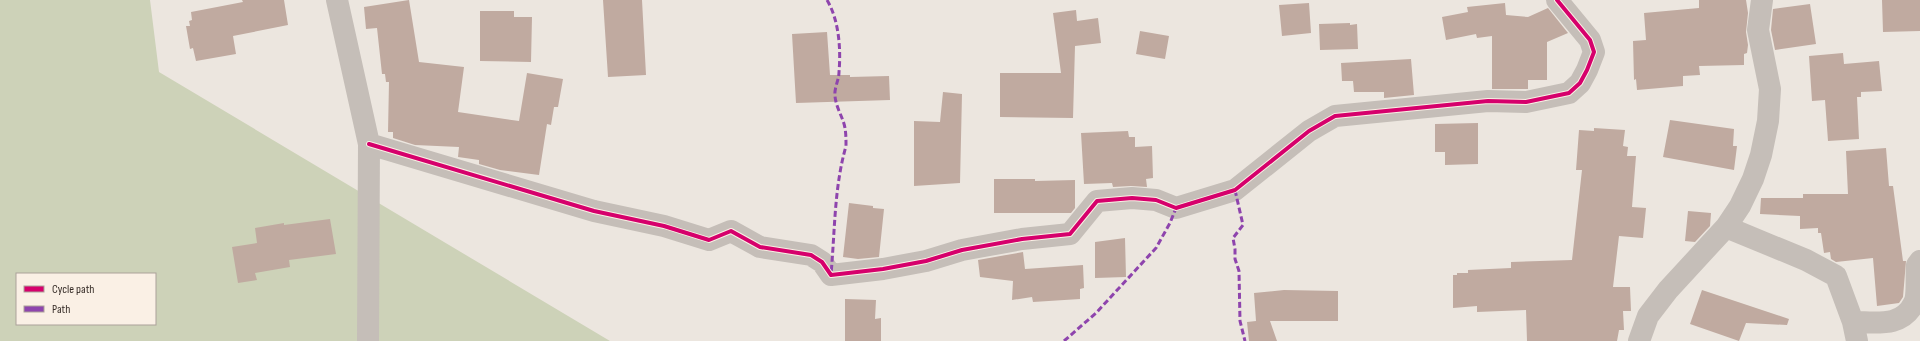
<svg xmlns="http://www.w3.org/2000/svg" width="1920" height="341" viewBox="0 0 1920 341" font-family="'Sofia Sans Condensed',sans-serif">
<rect width="100%" height="100%" fill="#ece6df"/>
<!-- green -->
<path fill="#cdd2b8" fill-rule="evenodd" d="M0,0h150l9,72 451,269h-610zM17,274h138v50h-138z"/>
<!-- building -->
<path fill="#c0aaa0" d="M242,0h42l4,25 -55,11 3,18 -40,7 -3,-13 -3,1 -4,-23h4l-1,-5 3,-1 -1,-8 52,-10z
M409,0l10,62 45,5 -6,45 61,9 8,-48 36,6 -5,28h-4l-3,18 -4,-1 -8,51 -39,-5 -21,-6v-4l-21,-3 1,-10 -44,-2 -22,-7v-6h-5l1,-50h-3l-1,-8h-3l-5,-46 -11,1 -2,-22z
M603,0h39l4,75 -38,2z
M1699,0h47l2,13 -2,19 2,13 -1,8 -3,1v11l-45,1 1,9 -17,1v10l-46,4 -1,-11 -2,1 -1,-39 13,-1 -2,-27 55,-5z
M1882,0h38v31l-37,1z
M1309,3l2,30 -29,3 -3,-31z
M1505,3l1,12 22,2 20,-9 20,25 -21,9v38h-19v9h-36v-53l-15,2 -1,-4 -30,6 -4,-23 26,-5 -1,-5z
M1810,4l6,40 -41,6 -4,-20 2,-21z
M1076,10l1,11 21,-3 3,25 -26,3 -2,72 -73,-1v-44h61l-8,-60z
M480,11h34v6h18l-1,45 -51,-1z
M1350,23v2l7,-1 1,25 -38,1 -1,-26z
M1140,31l29,5 -4,23 -29,-5z
M827,32l3,43h20v2l39,-1 1,24 -94,3 -4,-69z
M1843,53l1,11 35,-3 3,30 -21,1v5h-4l2,42 -31,2 -3,-41 -13,1 -3,-45z
M1411,59l3,36 -30,3v-6h-30l-1,-11h-11l-1,-18z
M943,92l19,2 -2,89 -46,3v-65l26,1z
M1670,120l64,9 -1,17h4l-3,24 -71,-13z
M1478,123v41l-33,1v-13h-10v-28z
M1594,128l31,2 -2,16 5,1 -1,9h9l-4,51 14,1 -3,30 -24,-2 -6,51h17l1,24h-8l1,19h-5l-2,11h-90l-1,-31 -49,2v-6l-24,2v-33h4v-2h11v-3l43,-2v-6l61,-2 10,-90h-6l3,-40 15,1z
M1128,131l1,6h6v10l17,-1 1,32 -7,1 1,8 -16,-1 -18,1 -1,-4 -28,1 -3,-51z
M1886,148l3,38h4l10,75h3l-3,36 -4,6 -22,3 -4,-48 -37,4 -5,-3 -1,-7 -6,1 -3,-20h-3v-5l-18,1v-13l-40,-2 1,-16h42v-4h45l-2,-43z
M994,179h41v2l40,-1v28l-4,5h-77z
M849,203l24,3v2l11,1 -5,48 -21,2 -15,-2z
M1688,211l23,2 -1,13 -15,16 -10,-1z
M330,219l6,35 -47,6 1,7 -35,6 2,7 -19,3 -6,-36 25,-4 -2,-15 29,-5v2z
M1125,238l1,39 -31,1v-36z
M1023,252l2,17 58,-4 1,23 -4,1v10l-47,3 -1,-5 -20,3 1,-19 -33,-4 -2,-17z
M1284,290l54,1v30h-68l7,20h-28l-2,-19 9,-1 -2,-28z
M1702,290l87,29 -2,6 -41,-2 -7,18 -49,-17z
M845,299l31,1 -1,19 6,-1v23h-36z"/>
<g fill="none" stroke-linecap="round" stroke-linejoin="round">
<!-- street -->
<path stroke="#c5beb8" stroke-width="22" d="M337,0l32,144 -1,197
M369,144l225,67 70,15 45,14 22,-9 29,16 51,8 11,7 9,13 52,-6 43,-8 36,-11 60,-11 48,-5 27,-33 35,-3 24,2 20,8 59,-18 74,-59 26,-15 153,-15 38,1 43,-9 11,-10 7,-13 7,-18 -4,-12 -33,-40
M1726,227l80,33 30,16 17,46 4,19
M1853,322c23,0 49,6 61,-19 4,-7 2,-29 3,-38l3,-4
M1639,341l9,-25 20,-26 58,-63 14,-21 13,-27 8,-24 7,-34 2,-32 -12,-59 4,-30"/>
<!-- quiet -->
<path stroke="#8e44ad" stroke-width="3" stroke-dasharray="6 3" stroke-linecap="butt" d="M827,0c12,20 14,49 12,72 0,8 -5,16 -4,24 1,12 8,21 10,32 1,6 1,12 1,18 -12,42 -11,85 -15,128
M1235,190l8,35 -10,13 2,11v10l4,12 1,50 5,20
M1064,341l32,-28 60,-65 14,-25 6,-15"/>
<!-- cycleway casing -->
<g stroke="#faf0e5" stroke-width="6">
<path id="cycleway" d="M369,144l225,67 70,15 45,14 22,-9 29,16 51,8 11,7 9,13 52,-6 43,-8 36,-11 60,-11 48,-5 27,-33 35,-3 24,2 20,8 59,-18 74,-59 26,-15 153,-15 38,1 43,-9 11,-10 7,-13 7,-18 -4,-12 -33,-40"/>
</g>
<!-- cycleway -->
<use href="#cycleway" stroke="#d6006c" stroke-width="4"/>
</g>
<!-- legend -->
<rect x="16" y="273" width="140" height="52" fill="#faf0e5" stroke="#aba199"/>
<rect x="24" y="286" width="20" height="6" fill="#d6006c" stroke="#aba199"/>
<text x="52" y="293" font-size="12" fill="#352b26">Cycle path</text>
<rect x="24" y="306" width="20" height="6" fill="#8e44ad" stroke="#aba199"/>
<text x="52" y="313" font-size="12" fill="#352b26">Path</text>
</svg>
